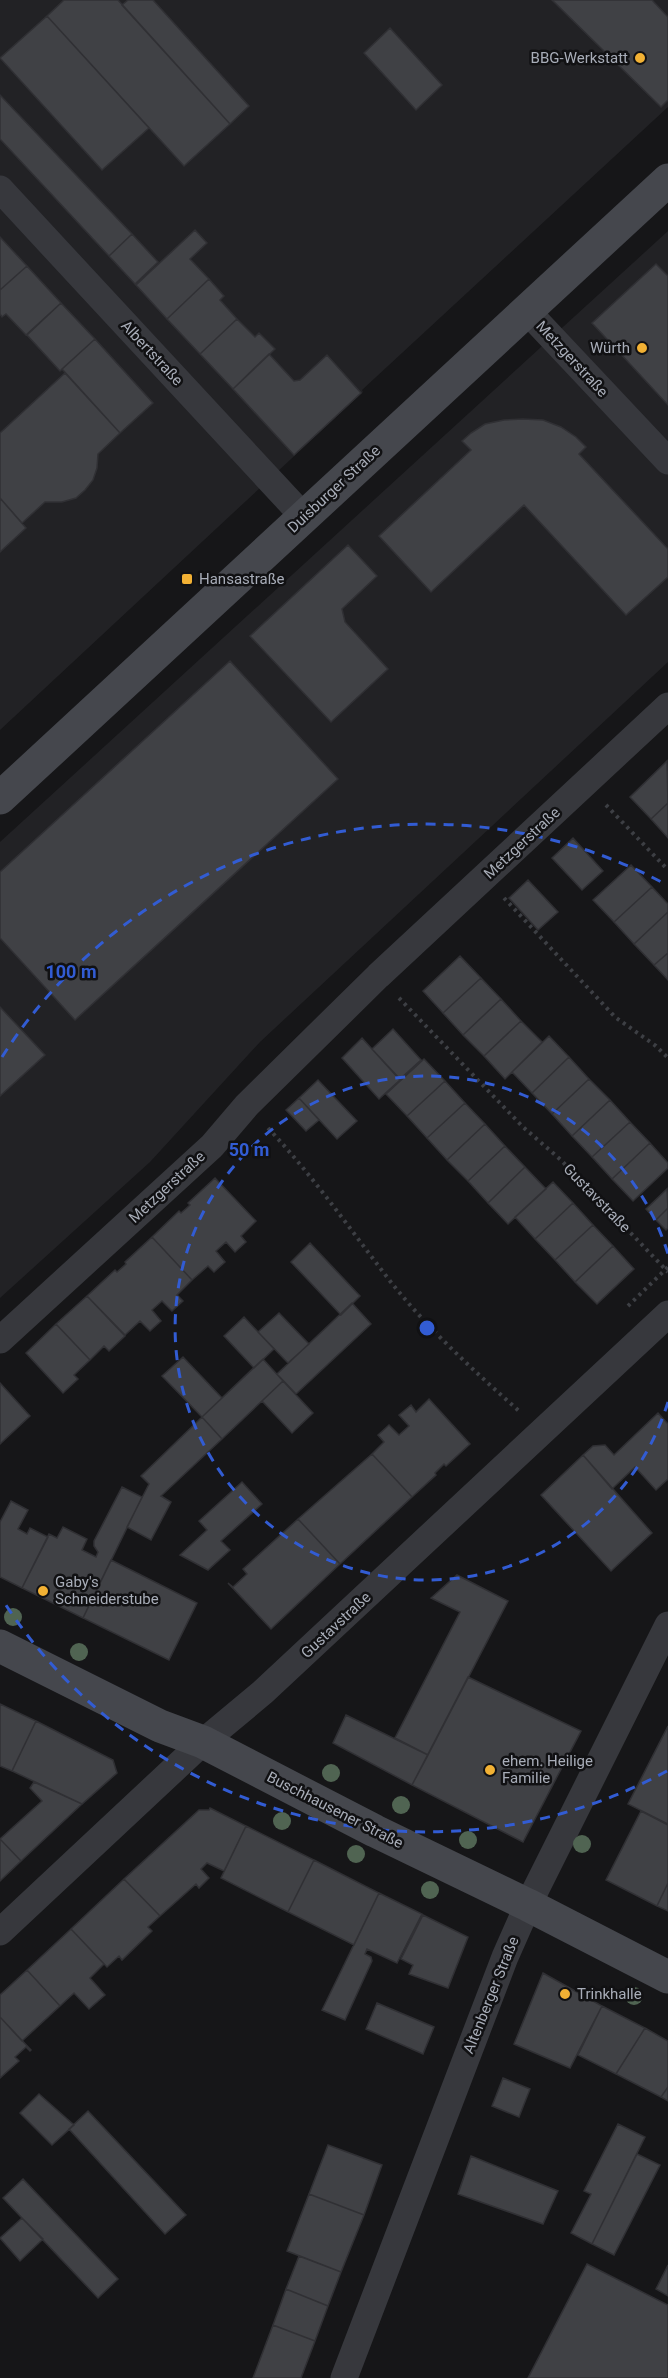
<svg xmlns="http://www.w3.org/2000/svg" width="668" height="2378" viewBox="0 0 668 2378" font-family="Roboto,sans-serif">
<rect width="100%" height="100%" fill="#161618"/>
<!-- built -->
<path fill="#222225" d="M0,0h668v107l-306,283 1,2 -363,338z
M668,231v431l-408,380 -110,120 -150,136v-456z"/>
<!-- building -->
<path fill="#404145" stroke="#303034" stroke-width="1.5" d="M64,0h54l112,124 -46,42 -137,-150z
M128,0h25l96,106 -19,18 -108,-119z
M552,0h100l16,17v83l-7,7z
M47,16l102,112 -47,42 -102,-112z
M390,28l52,57 -26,25 -52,-57z
M0,95l132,139 -23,22 -109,-117z
M195,230l12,13 -17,16 19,20 -42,40 -31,-34z
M132,234l26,28 -23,22 -26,-28z
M0,237l27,29 -27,24z
M656,264l12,12v129l-76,-82z
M27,266l34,37 -35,32 -20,-21 -4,3 -2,-3v-24z
M209,279l15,17 -4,4 17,19 -37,35 -33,-35z
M61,303l34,36 -35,32 -33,-36z
M237,319l18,18 4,-4 16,16 -42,40 -33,-35z
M95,339l58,64 -33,30 -58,-64z
M269,354l25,27 6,-1 27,-25 34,38 -67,62 -61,-66z
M65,373l55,60 -22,21 -1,14 -4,12 -8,10 -9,8 -14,4h-17l-23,21 -22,-25v-65z
M523,419l20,1 18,7 15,10 10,10 -7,7 89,95v28l-42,38 -102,-110 -93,87 -52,-56 92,-86 -9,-9 9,-8 14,-9 19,-4z
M0,498l26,30 -26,24z
M348,545l29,31 -35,33 3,13 43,47 -57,53 -81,-86z
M230,661l108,118 -263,241 -75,-82v-66z
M667,761l1,42 -17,16 -21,-22z
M668,803v35l-17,-19z
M573,838l30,33 -21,19 -30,-32z
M631,865l21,22 -38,35 -21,-22z
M528,880l30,32 -20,18 -29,-32z
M652,887l16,17v8l-34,32 -20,-22z
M668,912v41l-14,12 -20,-21z
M668,953v27l-14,-15z
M460,956l21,22 -38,35 -20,-22z
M481,978l20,21 -38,36 -20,-22z
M501,999l20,22 -37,35 -21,-21z
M0,1007l45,48 -45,41z
M521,1021l21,21 -37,37 -21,-23z
M393,1029l28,31 -21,19 -28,-30z
M549,1036l20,21 -37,36 -20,-21z
M362,1038l38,42 -21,19 -37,-41z
M569,1057l20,22 -37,35 -20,-21z
M424,1059l21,22 -38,35 -21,-22z
M589,1079l21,21 -38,36 -20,-22z
M318,1080l39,41 -20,18 -38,-41z
M445,1081l20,22 -38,35 -20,-22z
M299,1098l20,22 -13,11 -20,-21z
M610,1100l20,22 -38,35 -20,-21z
M465,1103l20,21 -38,36 -20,-22z
M630,1122l20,21 -38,36 -20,-22z
M485,1124l20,22 -37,35 -21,-21z
M650,1143l18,20v5l-35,33 -21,-22z
M505,1146l20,21 -37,36 -20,-22z
M525,1167l21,22 -38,35 -20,-21z
M215,1178l41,43 -15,15 5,6 -11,10 -9,-10 -10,9 9,11 -11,10 -6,-6 -16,14 -40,-43 27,-26 2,2 9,-8 -2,-2z
M553,1182l20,21 -38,36 -20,-22z
M667,1189l1,19 -12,12 -10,-11z
M573,1203l20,22 -38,35 -20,-21z
M668,1208v20l-2,2 -10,-10z
M593,1225l20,21 -38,36 -20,-22z
M152,1237l40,43 -15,15 6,6 -11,10 -10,-10 -10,9 9,11 -11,10 -10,-10 -15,14 -38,-39 28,-26 2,2 9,-8 -1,-2z
M310,1243l50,53 -19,19 -50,-53z
M613,1246l21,23 -37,35 -22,-22z
M87,1296l38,40 -16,15 -5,-5 -14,14 -34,-36z
M352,1303l19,21 -75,70 -19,-20z
M279,1313l30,31 -21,19 -30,-31z
M244,1317l30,32 -20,19 -30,-32z
M56,1324l34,36 -16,15 4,4 -15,14 -37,-40z
M183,1357l39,41 -20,19 -40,-41z
M263,1359l20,22 -61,58 -20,-22z
M283,1381l30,32 -21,20 -30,-32z
M0,1383l30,33 -30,28z
M429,1399l41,45 -24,22 -2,-2 -9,9 1,2 -24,22 -40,-43 12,-12 -6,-7 11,-10 10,10 10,-9 -10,-11 12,-10 5,7z
M658,1413l10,11v55l-12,11 -21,-23 -23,22 -29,-34 10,-9 12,-1 9,10z
M202,1417l20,22 -61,57 10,6 -20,38 -24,-13 22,-43 -8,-8z
M372,1454l40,43 -72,67 -42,-45z
M583,1455l69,78 -41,38 -70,-76z
M242,1482l20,22 -41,37 9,9 -22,20 -28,-15 27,-25 -8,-9z
M122,1487l20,10 -59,121 -61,-30 27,-54 8,4 6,-11 24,12 -5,11 14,7 2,-5 -4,-6v-5z
M11,1501l17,9 -10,19 9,5 3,-6 18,9 -26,51 -22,-11v-55z
M298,1519l42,45 -69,65 -43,-46 5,4 14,-13 -4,-5z
M111,1560l86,43 -28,57 -86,-42z
M457,1575l51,26 -80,154 -33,-17 65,-126 -29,-14z
M468,1677l113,54 -58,111 -111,-57z
M0,1704l36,17 -24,50 -12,-5z
M346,1715l82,40 -16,30 -79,-42z
M36,1721l77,39 4,13 -35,31 -70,-33z
M668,1726v98l-40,-20z
M34,1782l48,22 -61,57 -21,-22 42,-38 -12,-13z
M210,1808l36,18 -22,45 -17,-8 -6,6 8,9 -10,10 -3,-4 -36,32 -36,-37 75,-69h10z
M641,1811l27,14v58l-11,23 -51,-26z
M246,1826l68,34 -26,52 -67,-34z
M0,1839l21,22 -21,20z
M314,1860l65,33 -25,52 -66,-33z
M124,1879l36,37 -12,11 4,4 -30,29 -3,-4 -12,11 -36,-38z
M668,1883v28l-11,-5z
M379,1893l43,21 -25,49 -30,-14 -2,5 6,3 1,4 -27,59 -23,-10z
M423,1915l45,22 -20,51 -39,-14 4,-9 -12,-6z
M71,1929l33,35 -14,14 15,17 -16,14 -15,-16 -14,13 -33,-36z
M27,1970l33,36 -38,35 -22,-24v-22z
M543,1973l59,33 -32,62 -56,-24z
M377,2003l57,24 -11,27 -57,-25z
M602,2006l43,22 -29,46 -38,-19z
M0,2017l31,33 -1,1 -4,-4 -11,10 4,4 -19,17z
M645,2028l23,13v46l-7,10 -45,-23z
M503,2078l27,11 -11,28 -27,-11z
M668,2087v14l-7,-4z
M39,2094l35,31 -22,20 -32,-32z
M88,2111l98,104 -21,19 -96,-105z
M618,2124l27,13 -53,107 -21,-11 20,-39 -7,-3z
M328,2145l54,20 -18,50 -55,-21z
M637,2154l23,11 -46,90 -22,-11z
M471,2156l87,35 -15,33 -85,-30z
M23,2179l95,100 -20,19 -95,-100z
M309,2194l55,21 -23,57 -54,-21z
M22,2218l21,21 -23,22 -20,-23z
M299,2256l42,16 -13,34 -42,-17z
M587,2264l81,41v73h-140z
M668,2265v31l-12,-7z
M286,2289l42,17 -13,35 -42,-16z
M273,2325l42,16 -14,37h-48z"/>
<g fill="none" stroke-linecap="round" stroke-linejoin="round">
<!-- path -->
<path stroke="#3d3f44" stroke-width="4" stroke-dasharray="3 4.5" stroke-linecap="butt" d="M606,805l62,65
M504,898l111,119 41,29 12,12
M399,998l124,129 38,33 107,112
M268,1128c45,48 82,101 122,153 38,48 84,90 129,130
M628,1306l40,-39"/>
<!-- street -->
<path stroke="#37383d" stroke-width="27" d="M0,189l304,328
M526,310l142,151
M0,1340l212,-194 35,-41 131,-129 290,-270
M0,1932l203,-190 60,-50 405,-378
M344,2378l161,-421 23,-52 140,-280"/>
<!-- secondary -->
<path stroke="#45474d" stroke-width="33" d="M0,798l668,-618
M0,1646l160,80 43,16 172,89 153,74 140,72"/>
</g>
<!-- trees -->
<g fill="#506452">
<circle cx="13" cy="1617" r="9"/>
<circle cx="79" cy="1652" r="9"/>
<circle cx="331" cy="1773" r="9"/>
<circle cx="401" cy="1805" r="9"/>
<circle cx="282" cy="1821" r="9"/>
<circle cx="468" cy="1840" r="9"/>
<circle cx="582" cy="1844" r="9"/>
<circle cx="356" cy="1854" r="9"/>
<circle cx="430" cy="1890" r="9"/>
<circle cx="634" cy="1996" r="9"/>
</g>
<!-- distance rings -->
<g fill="none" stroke="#325cd3" stroke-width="3" stroke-dasharray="10 8">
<path d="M668 1402A252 252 0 1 1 668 1254"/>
<path d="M667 1771A504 504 0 0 1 2 1599M2 1057A504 504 0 0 1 667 885"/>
</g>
<!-- markers -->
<g fill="#f2b134" stroke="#111113" stroke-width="2">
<circle cx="640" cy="58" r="6"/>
<circle cx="642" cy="348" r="6"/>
<rect x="181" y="573" width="12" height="12" rx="3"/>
<circle cx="43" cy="1591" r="6"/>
<circle cx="490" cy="1770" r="6"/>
<circle cx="565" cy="1994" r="6"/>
</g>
<g text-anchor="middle" stroke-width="5" stroke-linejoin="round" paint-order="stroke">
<!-- poi labels -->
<g font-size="15" fill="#a8adb8" stroke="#111113" text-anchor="start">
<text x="628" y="63" text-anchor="end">BBG-Werkstatt</text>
<text x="630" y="353" text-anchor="end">Würth</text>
<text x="199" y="584">Hansastraße</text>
<text x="55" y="1587">Gaby's<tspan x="55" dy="17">Schneiderstube</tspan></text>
<text x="502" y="1766">ehem. Heilige<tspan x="502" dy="17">Familie</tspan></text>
<text x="577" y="1999">Trinkhalle</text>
</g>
<!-- street labels -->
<g font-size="15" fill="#a8adb8" stroke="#111113">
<text transform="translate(152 353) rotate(47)" y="5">Albertstraße</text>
<text transform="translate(572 359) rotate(47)" y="5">Metzgerstraße</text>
<text transform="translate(334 489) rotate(-43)" y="5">Duisburger Straße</text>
<text transform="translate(522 843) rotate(-43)" y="5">Metzgerstraße</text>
<text transform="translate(167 1187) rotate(-43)" y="5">Metzgerstraße</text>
<text transform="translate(597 1198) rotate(46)" y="5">Gustavstraße</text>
<text transform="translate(336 1625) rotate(-43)" y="5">Gustavstraße</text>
<text transform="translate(335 1810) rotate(27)" y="5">Buschhausener Straße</text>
<text transform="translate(491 1995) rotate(-68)" y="5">Altenberger Straße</text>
</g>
</g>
<circle cx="427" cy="1328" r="9" fill="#325cd3" stroke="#111113" stroke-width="3"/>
<g font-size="18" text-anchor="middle" font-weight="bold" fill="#325cd3" stroke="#111113" stroke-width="5" stroke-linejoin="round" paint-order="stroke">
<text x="71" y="978">100 m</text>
<text x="249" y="1156">50 m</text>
</g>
</svg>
